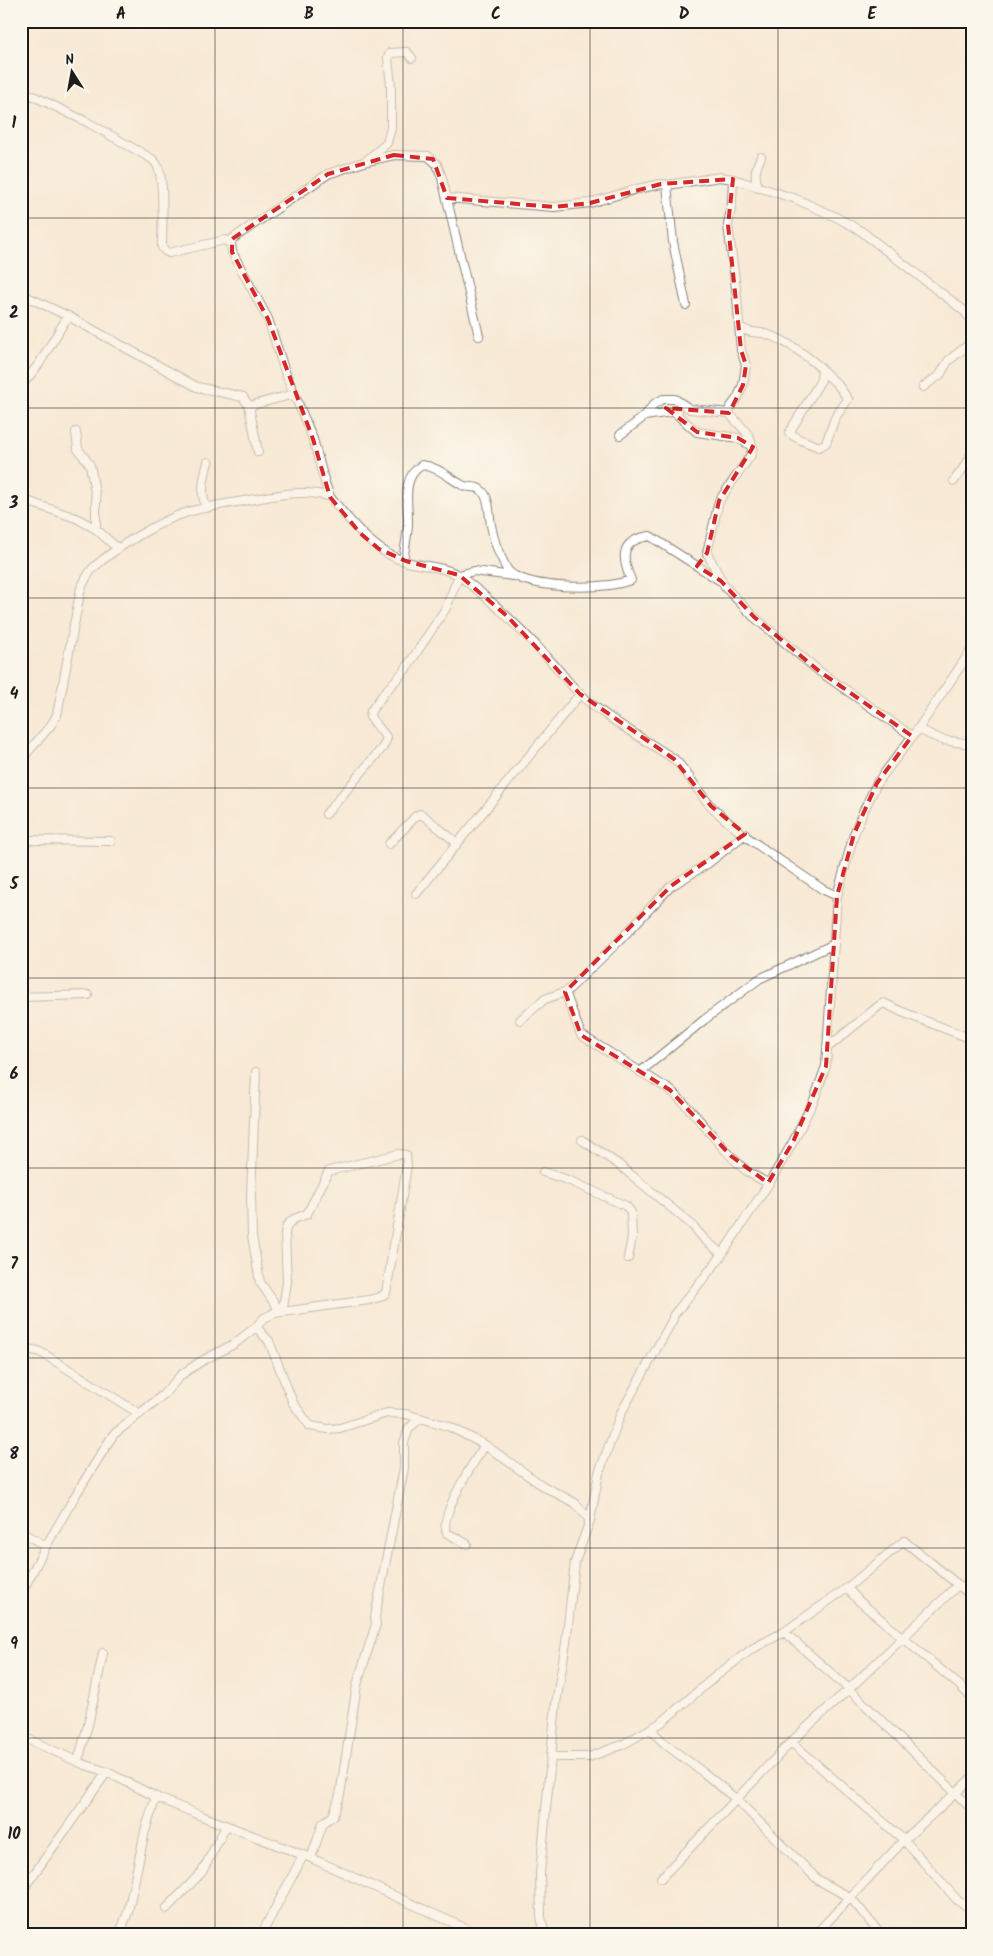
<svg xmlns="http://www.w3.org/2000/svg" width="993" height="1956" viewBox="0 0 993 1956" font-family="Kalam,sans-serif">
<rect width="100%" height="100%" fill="#fbf7ec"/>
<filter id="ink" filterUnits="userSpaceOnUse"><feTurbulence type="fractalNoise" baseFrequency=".02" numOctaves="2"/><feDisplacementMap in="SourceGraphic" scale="10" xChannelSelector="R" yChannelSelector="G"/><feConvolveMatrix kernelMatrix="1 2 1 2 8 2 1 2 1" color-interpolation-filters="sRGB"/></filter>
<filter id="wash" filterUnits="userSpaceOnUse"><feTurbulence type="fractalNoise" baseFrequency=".0096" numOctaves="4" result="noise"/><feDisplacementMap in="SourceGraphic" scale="20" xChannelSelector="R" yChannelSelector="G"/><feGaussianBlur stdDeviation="1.12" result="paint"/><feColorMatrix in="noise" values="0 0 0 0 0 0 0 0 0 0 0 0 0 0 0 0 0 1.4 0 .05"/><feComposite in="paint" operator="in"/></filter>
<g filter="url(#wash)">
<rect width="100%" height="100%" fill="#f7e9d5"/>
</g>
<g filter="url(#ink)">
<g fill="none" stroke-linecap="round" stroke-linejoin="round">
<!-- minor casing -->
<g stroke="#8a8278" stroke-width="10">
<path id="minor" d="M21,90l66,32 65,37c0,0 5,5 5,6 8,12 5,66 5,82l3,4 4,2 56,-13 6,4
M367,160l20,-17 4,-15v-42l-3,-28 2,-5 17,-1 5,6
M733,179l-1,24 -4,22 9,71 4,54 5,15 -3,20 -5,12 -8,11 -1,5c11,14 27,22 22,42l-32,46 -12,52 18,34 29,30 65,54 93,65
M667,185l6,57 13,63
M758,188c-4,-13 -3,-19 3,-31
M447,198l107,9 36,-4 47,-14 24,-5 6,1 53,-8 13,2 63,20 40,18 25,14 102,79 9,10
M21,294l47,22 129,71 46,10 6,9 45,-12
M740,327c13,9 17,3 29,8 20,7 37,20 53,34v1l-1,10 -32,53 10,6 20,8 7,-4 9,-25 13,-19 -10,-14 -16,-15
M21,386l18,-22 29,-48
M923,387l17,-12 8,-14 24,-19
M249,406l9,46
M674,412l23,20 41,6 15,9
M645,416l33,-5
M76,432l2,17 12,16 6,33v31
M620,435l25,-19 9,-12 9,-5h12l15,10 39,4
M954,481l15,-21 3,-9
M330,497l-5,-14 -12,-44 -28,-67 -17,-53 -36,-67 -1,-8 1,-5 96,-65 39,-13 27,-6 34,1 9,8 5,14 37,158
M21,499l55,19 20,11 22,20
M206,508c-6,-16 -2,-30 2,-46
M403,560c2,-12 4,-23 5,-35 1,-21 -8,-47 14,-60 16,2 26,12 40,20 7,4 15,-1 21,7 7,8 6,23 8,33 2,12 6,25 12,36 2,6 6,12 12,15 27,13 88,14 116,4 -10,-23 -11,-40 19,-44l69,44
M918,729l24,11 30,4
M21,760l30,-35 6,-10 24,-127c4,-7 7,-15 12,-20 22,-20 66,-47 95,-56 21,-6 45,-9 67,-13 23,-4 53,-10 75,-2 22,26 43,55 77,65 18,5 39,4 54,15 32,24 60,52 86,80 12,12 21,26 33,37 28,26 63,44 94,65 15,14 23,33 38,48 29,30 75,57 110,82l15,7
M326,814l57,-67 4,-9 -17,-21 1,-6 14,-19 20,-22 41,-62 13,-33 15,-4 39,5
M21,840l90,1
M389,844l27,-28 4,-2 4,2 33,27
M416,894l164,-200
M565,992l16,43 89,55c29,24 48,58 78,82 6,4 14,8 20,11
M21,997l67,-2
M520,1020l25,-21 22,-8 51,-49 53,-56 36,-22 38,-30
M827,1048l53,-43 4,-2 18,9 70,27
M256,1072l-5,123 1,41 8,46 19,28
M640,1072l64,-52 55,-41 75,-35
M582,1140l36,24 74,61 13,15 17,14
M543,1172l25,8 58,26 5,6 1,25 -4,21
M256,1327l8,-9 11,-5 94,-13 11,-3 6,-4 21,-127 -1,-11 -7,-1 -70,17 -22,43 -13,5 -7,6 -2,8 2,49 -4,26 -11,6
M21,1348l17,3 9,5 93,58
M21,1532l25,14
M467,1544l-20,-11c-10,-16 28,-73 38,-88
M847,1588l12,13 100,84 13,13
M21,1594l25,-48 29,-50 38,-61 50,-40 18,-20 19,-13 34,-18 22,-17 13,14 24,62 17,23 18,3 12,-1 47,-15 19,1 42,12 37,19 58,41 32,17 15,17
M784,1632l65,57 123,120
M650,1729l15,15 39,29 32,26 82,81 33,18 30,37
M21,1736l62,28 24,8 49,25 43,18 112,43 169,77
M791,1742l113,98 54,61 14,8
M551,1757h38l33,-12 28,-16 12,-7 55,-47 35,-26 32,-17 63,-44 57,-47 68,55
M78,1761l11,-40 14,-68
M311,1858l12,-35 10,-7 7,-21 17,-110 19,-61 -1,-7 29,-149v-25l5,-15 11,-9
M661,1878l130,-136 58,-53 109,-104
M21,1892l86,-120
M166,1909l36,-37 24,-46
M120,1933l8,-21 17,-81 11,-34
M261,1935l42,-79
M545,1935l-4,-18 -1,-43 16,-171 10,-60 9,-81 15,-42 9,-47 22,-60 52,-94v-3l46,-57 52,-79 22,-38 21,-42 12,-34 11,-170 17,-62 9,-22 14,-29 41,-54 54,-80
M815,1935l89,-95 68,-62"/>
</g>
<!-- minor -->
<use href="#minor" stroke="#fff" stroke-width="8"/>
</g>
</g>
<!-- marked area -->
<path d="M0 0H993V1956H0ZM394,155l39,4 14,39 107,9 36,-4 71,-19 72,-5 -5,46 13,125 5,15 -3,20 -14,28 -63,-5 31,24 41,6 15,9 -34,54 -12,52 -10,13 24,15 33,36 65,54 93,65 -35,47 -23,51 -17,62 -11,170 -33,76 -25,41 -37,-27 -61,-66 -89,-55 -16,-43 106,-106 74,-52 -34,-28 -37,-47 -94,-65 -73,-78 -48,-41 -53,-14 -27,-12 -19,-16 -30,-36 -17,-58 -45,-120 -36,-67v-13l96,-65z" fill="#f7e9d5" fill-opacity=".55" fill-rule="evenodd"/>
<path fill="none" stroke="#d62828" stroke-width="4" stroke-dasharray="10 6" stroke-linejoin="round" d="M394,155l39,4 14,39 107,9 36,-4 71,-19 72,-5 -5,46 13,125 5,15 -3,20 -14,28 -63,-5 31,24 41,6 15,9 -34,54 -12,52 -10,13 24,15 33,36 65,54 93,65 -35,47 -23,51 -17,62 -11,170 -33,76 -25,41 -37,-27 -61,-66 -89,-55 -16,-43 106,-106 74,-52 -34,-28 -37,-47 -94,-65 -73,-78 -48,-41 -53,-14 -27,-12 -19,-16 -30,-36 -17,-58 -45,-120 -36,-67v-13l96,-65z"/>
<!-- grid -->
<path fill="none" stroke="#1c1c1c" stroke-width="1" stroke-opacity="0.55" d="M215,21v1914M403,21v1914M590,21v1914M778,21v1914M21,218h951M21,408h951M21,598h951M21,788h951M21,978h951M21,1168h951M21,1358h951M21,1548h951M21,1738h951"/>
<!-- margin -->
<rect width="993" height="1956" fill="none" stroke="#fbf7ec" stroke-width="55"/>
<!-- north arrow -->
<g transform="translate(72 72) rotate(349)" stroke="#fbf7ec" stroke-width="4" paint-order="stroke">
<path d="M0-4L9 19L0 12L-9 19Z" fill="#1c1c1c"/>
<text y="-8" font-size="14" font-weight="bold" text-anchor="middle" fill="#1c1c1c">N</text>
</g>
<rect x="28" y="28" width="938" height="1900" fill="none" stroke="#1c1c1c" stroke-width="2"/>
<g font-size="16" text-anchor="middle" font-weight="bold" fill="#1c1c1c">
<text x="121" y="19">A</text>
<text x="309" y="19">B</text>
<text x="496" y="19">C</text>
<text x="684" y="19">D</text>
<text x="872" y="19">E</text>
<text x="14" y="128">1</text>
<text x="14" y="318">2</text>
<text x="14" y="508">3</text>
<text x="14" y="699">4</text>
<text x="14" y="889">5</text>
<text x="14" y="1079">6</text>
<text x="14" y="1269">7</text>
<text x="14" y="1459">8</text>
<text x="14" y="1649">9</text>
<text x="14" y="1839">10</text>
</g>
</svg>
